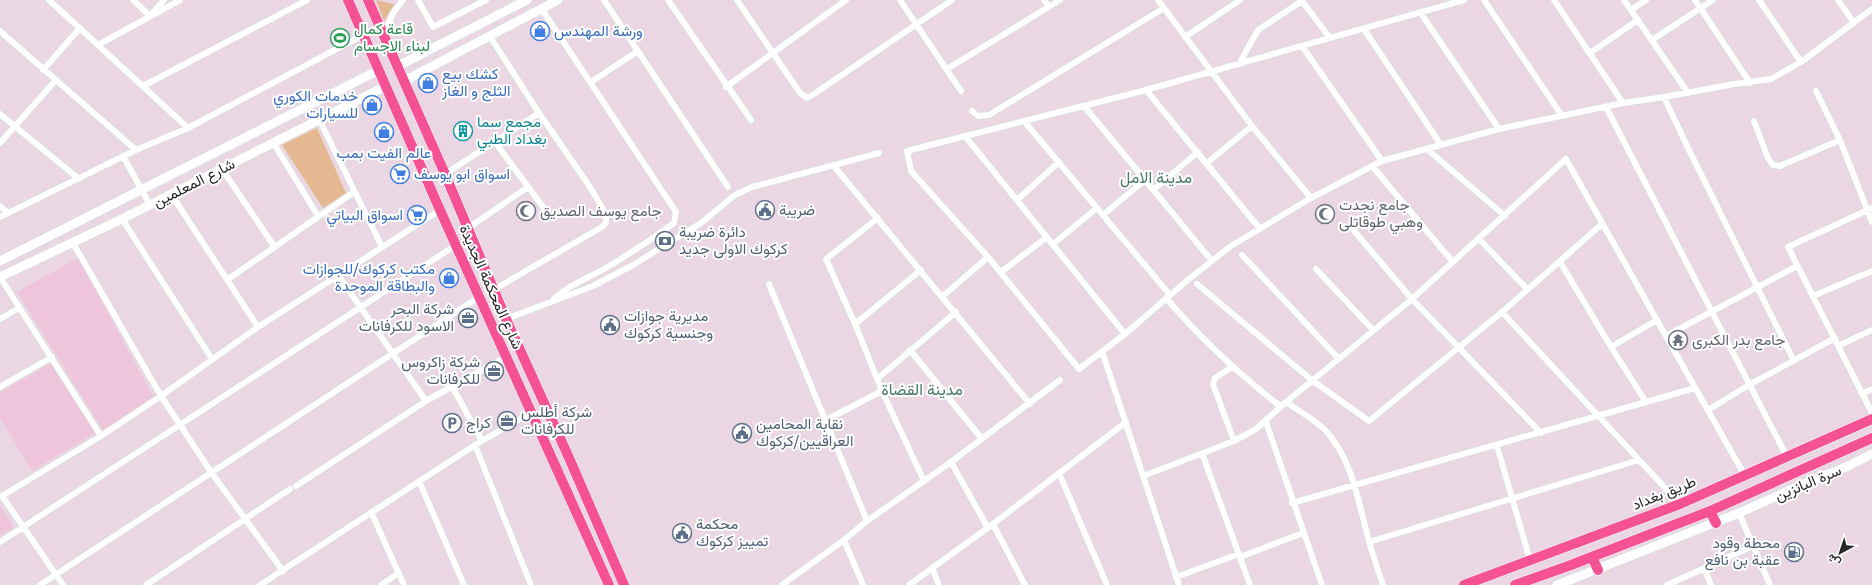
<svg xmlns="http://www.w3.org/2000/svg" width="1872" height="585" viewBox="0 0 1872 585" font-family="'Space Grotesk',Vazirmatn,sans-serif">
<rect width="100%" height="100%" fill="#ebd7e3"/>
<!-- education -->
<path fill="#eec5da" d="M78,258l76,140 -51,32 -86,-138z
M52,363l43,70 -63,38 -32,-53v-26z
M0,505l14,22 -14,8z"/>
<!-- green -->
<path fill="#e4b991" d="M376,0l18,4 -10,17z
M317,128l29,65 -23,15 -41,-63z"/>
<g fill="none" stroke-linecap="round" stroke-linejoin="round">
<!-- street casing -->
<g stroke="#cde1da" stroke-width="7">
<path id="street" d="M49,0l139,128
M133,0l17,16 14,-16
M418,0l15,27 53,-27
M604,0l124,187
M668,0l83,120
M737,0l63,93 7,5 7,-4 138,-94
M900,0l61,91
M1044,0l5,7
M1158,0l94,126 59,72
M1464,0l-318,90 -239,61 4,20 77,86 91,112 46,-35 64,-55 42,-33 80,-48 71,-37 117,-32 124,-26 41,-6 70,-13 37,-5 30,-17 71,-53
M1484,0l78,116
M1554,0l69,103
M1624,0l64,93
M1695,0l55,83
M1759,0l42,62
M1838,0l16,23
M541,8l135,204 -2,11c-23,17 -46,32 -70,46 -18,10 -35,16 -50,30
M1631,10l15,-10
M1420,12l79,117
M1364,29l77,116
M0,31l136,119
M384,35l9,-22 10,-13
M489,35l50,78 49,71 18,30v9l-4,4 -109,63
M1185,37l55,-37
M1652,40l61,-40
M98,45l82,-45
M1302,46l80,115
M1590,53l48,-33
M1239,64l19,-34 44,-29 28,37
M947,69l113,-69
M43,70l37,-42
M591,82l47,-31
M143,86l164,-86
M726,87l120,-87
M1146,90l114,139
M1816,91l24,49 32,82
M1664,97l24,51 106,213
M1084,106l128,155
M1606,107l181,350
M972,111l6,5 11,-1 175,-107
M0,114l79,65
M320,121l62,126
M1024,121l146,174
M1754,121l14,37 5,7 7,1 60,-26
M965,136l160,198
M495,142l51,69
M0,143l55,-62
M274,144l44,72
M1427,149l78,67
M123,156l27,49
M1207,163l45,-37
M834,166l196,238
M1372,166l81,96
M222,169l52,77
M445,174l94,-61
M1154,189l44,-37
M171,194l87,133
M1017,200l42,-38
M0,206l8,7
M1872,208l-84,39 84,166
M1103,215l43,-36
M0,217l136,-67 52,-22 175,-93
M878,218l-52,41 29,65 27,67 42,90
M122,219l90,140
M1350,226l62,73 129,134
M468,228l60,-41
M1479,239l48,50
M73,243l88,153 50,76 72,99
M1053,244l44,-36
M1242,255l97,104
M1560,262l51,85 35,55
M1316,269l57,61
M1001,272l46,-35
M338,275l88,126
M0,277l101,159
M227,280l127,-88
M769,284l98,237
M1197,284l116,97 56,40 133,-109 100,-88
M943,296l45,-39
M1813,296l59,-25
M1166,298c35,41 73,76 115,109
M1502,312l178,192
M0,319l19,-11
M506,319l87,-33 40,-21 68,-42 34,-28 17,-8 127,-34
M855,324l66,-54
M1666,336l131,-70
M1838,346l34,-16
M1611,347l46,-27
M910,350l72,89
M1102,351l77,234
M1232,367l-17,11 -2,6 21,57
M877,379l79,-67
M452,386l30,55
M0,387l52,-30
M1862,394l10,-5
M1286,402c13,9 29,18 40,29 28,31 32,72 43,110 4,15 9,29 14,44
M1708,410l41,-25 86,-47
M826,420l56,-29
M1266,422l56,163
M475,445l56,140
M1497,446l33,114
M1202,453l48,132
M951,462l37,66
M1059,473l48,112
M1143,476l91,-35 22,-12 30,-27 126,-103 154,-140 179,317
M419,481l45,104
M296,486l130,-85 80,-44
M1292,503l403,-115
M371,512l33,73
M1739,513l31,72
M993,524l32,61
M844,540l19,45
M0,542l456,-297
M1369,542l270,-82
M1240,557l63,-24
M932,568l7,17
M1704,568l7,17
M1176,577l63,-23
M40,585l439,-288
M63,585l-61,-89 99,-60 60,-40 97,-69 182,-117
M146,585l144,-96
M260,585l215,-140 57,-33
M381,585l18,-12
M782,585l62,-45 23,-19 84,-59 109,-82
M909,585l84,-61 133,-102
M1667,585l86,-39"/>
</g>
<!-- secondary casing -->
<g stroke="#cde1da" stroke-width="10">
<path id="secondary" d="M398,66l129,-66
M404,81l154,-81
M0,261l379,-191
M0,277l122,-58 264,-133
M1557,585l182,-72 69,-31 38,-15 26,-13"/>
</g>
<!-- primary casing -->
<g stroke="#fff" stroke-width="11">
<path id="primary" d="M348,0l92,210 169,375
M368,0l77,174 61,145 64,141 54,125
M1710,511l6,12
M1592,557l6,13
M1464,585l216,-81 192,-85
M1515,585l56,-20 139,-54 162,-73"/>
</g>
<!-- street -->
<use href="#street" stroke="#fff" stroke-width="6"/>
<!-- secondary -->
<use href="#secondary" stroke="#fff" stroke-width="9"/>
<!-- primary -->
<use href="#primary" stroke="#f55296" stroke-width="10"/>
</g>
<!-- icons -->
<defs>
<g id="shop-ring" transform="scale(1)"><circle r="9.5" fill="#fff" stroke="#3f7fe0" stroke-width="1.5"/><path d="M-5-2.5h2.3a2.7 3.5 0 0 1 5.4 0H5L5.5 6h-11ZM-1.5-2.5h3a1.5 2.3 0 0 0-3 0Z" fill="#3f7fe0"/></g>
<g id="stadium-ring" transform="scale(1)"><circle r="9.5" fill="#fff" stroke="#2e9e5b" stroke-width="1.5"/><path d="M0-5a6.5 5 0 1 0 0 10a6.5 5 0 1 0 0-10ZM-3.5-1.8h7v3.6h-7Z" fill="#2e9e5b"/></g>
<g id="building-ring" transform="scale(1)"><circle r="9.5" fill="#fff" stroke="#0f9aa8" stroke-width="1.5"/><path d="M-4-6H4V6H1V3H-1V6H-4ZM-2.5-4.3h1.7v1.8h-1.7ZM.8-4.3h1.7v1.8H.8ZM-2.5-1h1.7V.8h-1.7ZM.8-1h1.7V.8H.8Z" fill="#0f9aa8"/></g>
<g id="supermarket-ring" transform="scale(1)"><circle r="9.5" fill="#fff" stroke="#3f7fe0" stroke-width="1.5"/><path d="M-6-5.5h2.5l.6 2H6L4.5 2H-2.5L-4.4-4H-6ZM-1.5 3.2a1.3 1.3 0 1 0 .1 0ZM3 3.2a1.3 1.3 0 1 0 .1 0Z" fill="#3f7fe0"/></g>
<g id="civic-ring" transform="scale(1)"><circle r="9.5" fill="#fff" stroke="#5c6f8a" stroke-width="1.5"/><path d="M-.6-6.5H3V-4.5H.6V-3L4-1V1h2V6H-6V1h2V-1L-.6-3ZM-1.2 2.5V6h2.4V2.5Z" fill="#5c6f8a"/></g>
<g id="mosque-ring" transform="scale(1)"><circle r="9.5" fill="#fff" stroke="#6b7280" stroke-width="1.5"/><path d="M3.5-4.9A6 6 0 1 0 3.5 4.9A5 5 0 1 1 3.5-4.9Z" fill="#6b7280"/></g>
<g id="bank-ring" transform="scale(1)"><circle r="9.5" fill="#fff" stroke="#5c6f8a" stroke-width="1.5"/><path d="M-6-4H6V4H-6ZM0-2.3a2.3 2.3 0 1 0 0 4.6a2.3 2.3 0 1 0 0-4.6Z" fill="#5c6f8a"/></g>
<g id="office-ring" transform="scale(1)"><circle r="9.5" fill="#fff" stroke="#5c6f8a" stroke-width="1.5"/><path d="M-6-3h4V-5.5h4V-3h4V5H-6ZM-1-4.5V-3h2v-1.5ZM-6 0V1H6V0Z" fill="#5c6f8a"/></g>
<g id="temple-ring" transform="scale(1)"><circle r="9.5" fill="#fff" stroke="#6b7280" stroke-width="1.5"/><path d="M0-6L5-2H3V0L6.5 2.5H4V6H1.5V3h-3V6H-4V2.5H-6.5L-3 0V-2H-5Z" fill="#6b7280"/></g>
<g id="parking-ring" transform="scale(1)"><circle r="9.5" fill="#fff" stroke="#5c6f8a" stroke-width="1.5"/><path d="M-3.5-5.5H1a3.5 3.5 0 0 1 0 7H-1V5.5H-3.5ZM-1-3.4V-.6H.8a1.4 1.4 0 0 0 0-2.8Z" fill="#5c6f8a"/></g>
<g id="fuel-ring" transform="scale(1)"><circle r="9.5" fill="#fff" stroke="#5c6f8a" stroke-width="1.5"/><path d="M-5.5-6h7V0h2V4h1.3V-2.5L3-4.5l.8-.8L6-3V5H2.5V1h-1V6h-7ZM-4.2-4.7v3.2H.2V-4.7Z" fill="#5c6f8a"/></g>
</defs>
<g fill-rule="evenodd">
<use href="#shop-ring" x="540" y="31"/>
<use href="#stadium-ring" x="340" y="38"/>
<use href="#shop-ring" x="428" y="83"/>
<use href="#shop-ring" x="372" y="105"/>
<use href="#building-ring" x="463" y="131"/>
<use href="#shop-ring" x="384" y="132"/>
<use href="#supermarket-ring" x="400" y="174"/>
<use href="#civic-ring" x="765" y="210"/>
<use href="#mosque-ring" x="526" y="211"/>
<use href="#mosque-ring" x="1325" y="214"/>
<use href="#supermarket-ring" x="417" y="215"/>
<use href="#bank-ring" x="665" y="241"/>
<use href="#shop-ring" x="449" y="278"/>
<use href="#office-ring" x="468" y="318"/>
<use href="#civic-ring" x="610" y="325"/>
<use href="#temple-ring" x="1678" y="340"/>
<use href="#office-ring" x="494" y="371"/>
<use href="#office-ring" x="507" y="421"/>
<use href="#parking-ring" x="452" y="423"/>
<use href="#civic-ring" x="742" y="433"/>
<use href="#civic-ring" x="682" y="533"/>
<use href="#fuel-ring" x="1794" y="552"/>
</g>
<g text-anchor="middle" stroke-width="4" stroke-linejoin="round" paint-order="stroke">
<!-- leisure labels -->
<g font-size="15" fill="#27864d" stroke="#fff" text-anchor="start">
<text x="354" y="34">قاعة كمال<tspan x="354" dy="17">لبناء الاجسام</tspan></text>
</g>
<!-- shop labels -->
<g font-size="15" fill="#366cbe" stroke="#fff" text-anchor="start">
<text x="554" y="36">ورشة المهندس</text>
<text x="442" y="79">كشك بيع<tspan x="442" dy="17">الثلج و الغاز</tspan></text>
<text x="358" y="101" text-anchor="end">خدمات الكوري<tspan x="358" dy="17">للسيارات</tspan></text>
<text x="384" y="158" text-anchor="middle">عالم الفيت بمب</text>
<text x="414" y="179">اسواق ابو يوسف</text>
<text x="403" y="220" text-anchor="end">اسواق البياتي</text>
<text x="435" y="274" text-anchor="end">مكتب كركوك/للجوازات<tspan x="435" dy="17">والبطاقة الموحدة</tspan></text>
</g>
<!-- culture labels -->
<g font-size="15" fill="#0d838f" stroke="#fff" text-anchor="start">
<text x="477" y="127">مجمع سما<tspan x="477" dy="17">بغداد الطبي</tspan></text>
</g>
<!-- street labels -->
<g font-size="15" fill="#272727" stroke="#fff">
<text transform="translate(194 183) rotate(-27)" y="5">شارع المعلمين</text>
<text transform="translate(491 287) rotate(66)" y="5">شارع المحكمة الجديدة</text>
<text transform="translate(1808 483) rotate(-23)" y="5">سرة البانزين</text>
<text transform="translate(1664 493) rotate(-22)" y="5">طريق بغداد</text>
</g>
<!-- worship labels -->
<g font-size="15" fill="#5b616d" stroke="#fff" text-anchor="start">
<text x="1339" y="210">جامع نجدت<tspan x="1339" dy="17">وهبي طوقاتلى</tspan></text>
<text x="540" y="216">جامع يوسف الصديق</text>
<text x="1692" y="345">جامع بدر الكبرى</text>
</g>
<!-- service labels -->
<g font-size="15" fill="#4e5e75" stroke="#fff" text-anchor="start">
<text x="779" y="215">ضريبة</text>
<text x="679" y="237">دائرة ضريبة<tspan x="679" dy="17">كركوك الاولی جدید</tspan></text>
<text x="454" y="314" text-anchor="end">شركة البحر<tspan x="454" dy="17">الاسود للكرفانات</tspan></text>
<text x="624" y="321">مديرية جوازات<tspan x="624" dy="17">وجنسية كركوك</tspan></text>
<text x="480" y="367" text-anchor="end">شركة زاكروس<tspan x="480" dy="17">للكرفانات</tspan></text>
<text x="521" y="417">شركة أطلس<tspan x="521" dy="17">للكرفانات</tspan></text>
<text x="466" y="428">كراج</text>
<text x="756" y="429">نقابة المحامين<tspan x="756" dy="17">العراقيين/كركوك</tspan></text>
<text x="696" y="529">محكمة<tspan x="696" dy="17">تمييز كركوك</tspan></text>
<text x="1780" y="548" text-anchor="end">محطة وقود<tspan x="1780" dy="17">عقبة بن نافع</tspan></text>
</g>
<!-- neighbourhood labels -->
<g font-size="16" fill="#467966" stroke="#fff">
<text x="1156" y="183">مدينة الامل</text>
<text x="922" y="395">مدينة القضاة</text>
</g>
</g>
<!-- north arrow -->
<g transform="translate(1840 553) rotate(220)" stroke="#ffffff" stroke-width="3" paint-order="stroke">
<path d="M0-3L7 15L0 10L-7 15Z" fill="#272727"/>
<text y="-6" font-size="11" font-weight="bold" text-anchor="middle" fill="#272727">ش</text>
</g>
</svg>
